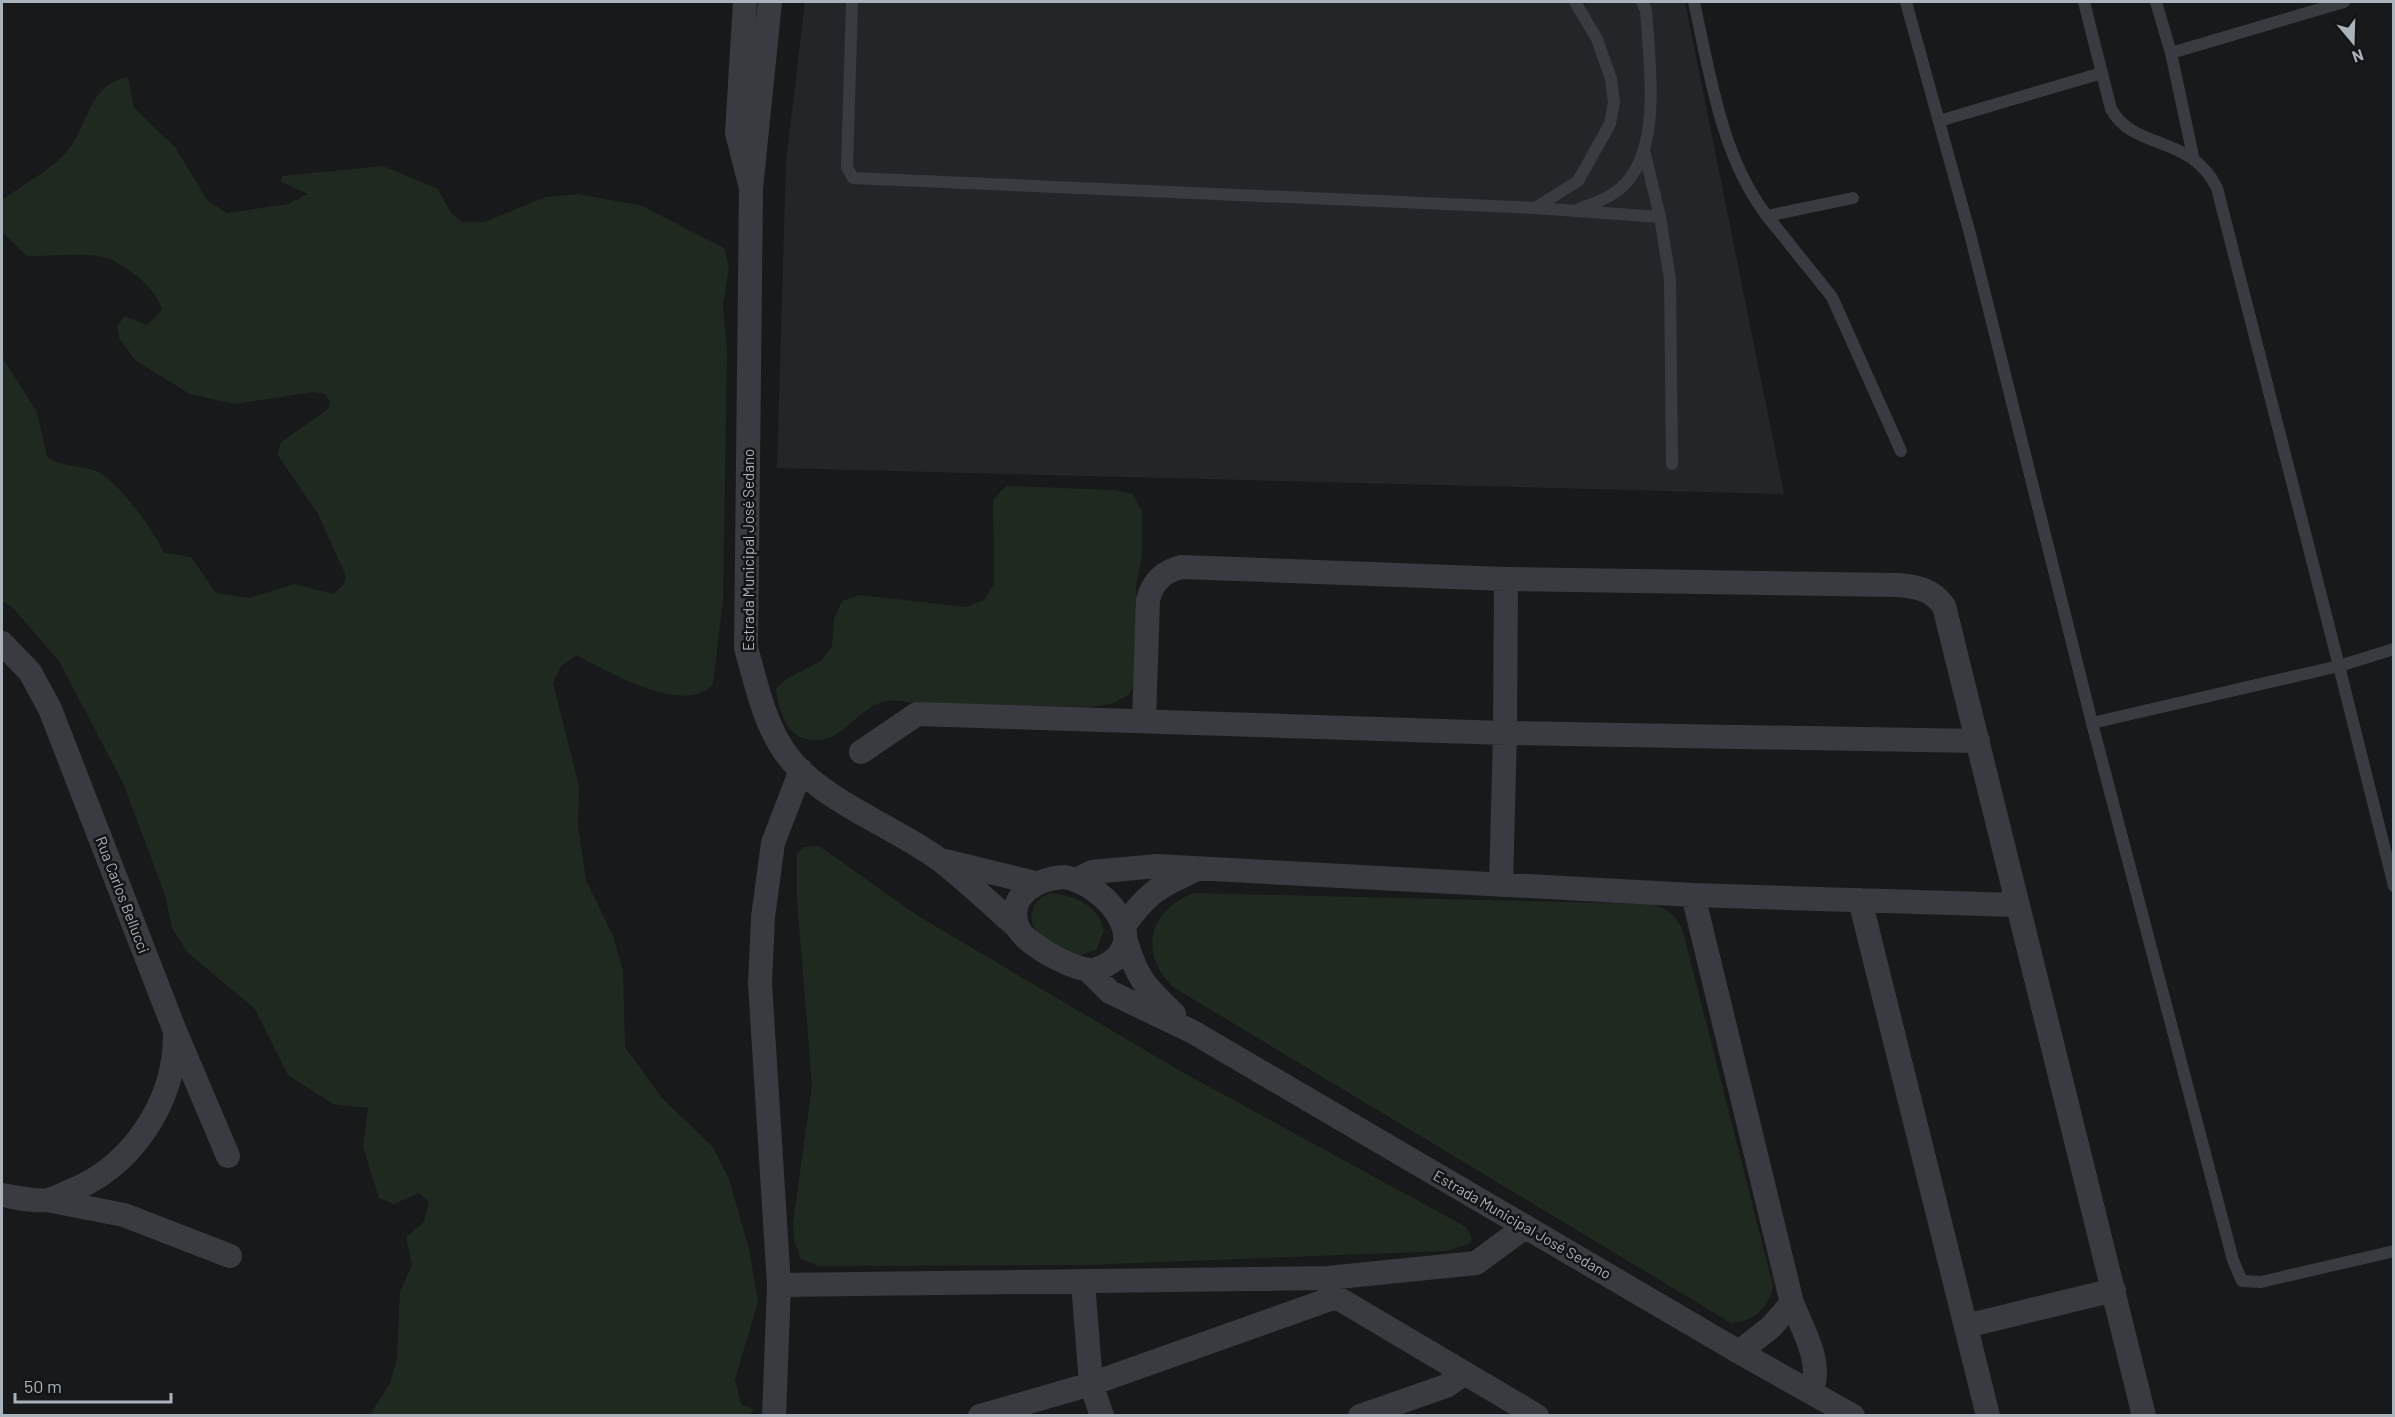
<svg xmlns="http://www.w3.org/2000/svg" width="2395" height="1417" viewBox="0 0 2395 1417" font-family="Barlow,sans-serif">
<rect width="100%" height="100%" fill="#18191a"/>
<!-- built -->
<path fill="#242528" d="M805,2h880l99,492 -1007,-26 9,-306z"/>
<!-- green -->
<path fill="#202920" d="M128,77l6,31 41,39 33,54 19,12 61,-9 20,-10 -27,-12 1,-6 101,-10 55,23 13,24 11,9h22l62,-25 32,-3 64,12 82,42 5,20 -6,37 4,46 -4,249 -10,84c-28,33 -107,-13 -136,-29l-16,11 -8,17 26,103 -1,40 8,54 27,56 10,35 2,76 38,52 50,48 16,32 20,70 9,53 -23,77 6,25 13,6 -4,5h-380l20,-32 7,-25 3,-66 12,-27 -6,-28 18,-15 5,-20 -10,-9 -25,11 -15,-6 -16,-51 5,-39 -35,-4 -45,-29 -33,-66 -68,-57 -15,-24 -7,-33 -42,-112 -64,-122 -46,-53 -11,-7v-244l35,55 10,45c21,12 30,7 49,14 22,9 58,60 68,82l27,4 25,36 33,5 45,-14 39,10 11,-10 2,-8 -28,-62 -41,-60 4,-12 47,-33 2,-7 -6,-8 -10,-2 -80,12 -44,-10 -54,-33 -17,-23 -2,-11 7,-11 23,9 15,-15c-5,-22 -42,-52 -65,-54 -23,-3 -47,0 -70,0l-25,-24v-32c19,-14 43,-27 61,-44 26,-25 22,-71 65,-79z
M1006,486l109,4 18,4 9,17v44l-6,32 1,91 -8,17 -18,9 -19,3c-53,-1 -107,-1 -160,-2 -15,0 -30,-6 -45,-4 -32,5 -46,50 -84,37 -19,-6 -25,-33 -27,-50l12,-10 33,-17 11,-15 2,-27 8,-18 17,-6 107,12 18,-7 10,-16 -1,-84z
M819,846l99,70 264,156 284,155 6,11 -3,6 -23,7 -360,14 -268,1 -17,-7 -7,-18 -1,-18 19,-137 -15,-186v-46l6,-7z
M1050,893c24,2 49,12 54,38l-8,19 -18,6c-18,-10 -54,-20 -45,-47 3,-8 9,-13 17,-16z
M1194,893l456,11c17,3 27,12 33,28l90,353c-4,24 -19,36 -42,38l-558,-336c-35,-33 -24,-78 21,-94z"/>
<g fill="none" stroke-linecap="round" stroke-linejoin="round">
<!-- service -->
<path stroke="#393b40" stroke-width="12" d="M852,2l-5,165 6,11 682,30 125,9
M1694,2c16,72 27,154 73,214l86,-18
M1906,2l64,232 122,489 141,537 9,21 19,1 133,-31
M2084,2l27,107c23,42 80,25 106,79l122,478 -247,57
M2156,2l15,51
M1939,121l163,-48
M1645,154l15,63 10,62 2,185
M2193,156l-22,-103 173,-51
M1535,208l43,-27 32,-57 4,-22 -3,-23 -14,-40 -22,-37
M1579,209c19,-7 39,-14 51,-31 31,-41 19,-119 16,-168l-4,-8
M1767,216l65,81 69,154
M2394,649l-55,17 55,220"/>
<!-- minor -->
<path stroke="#393b40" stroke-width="24" d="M745,2l-8,131 14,55 19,-186
M751,188l-5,460c9,31 16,66 33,95 31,55 111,80 161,117 27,21 53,46 79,69
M2,643l28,29 20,37 125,322 53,125
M1144,720l4,-120c5,-19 15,-28 33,-33l325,12 392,6c21,2 33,4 46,21l200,810
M861,752l56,-38 588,19 473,8
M945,861l90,22
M1065,877c42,8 93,70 32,92 -17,6 -72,-25 -79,-41 -13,-33 20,-50 47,-51z
M1078,879l14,-7 65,-6 536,29 323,10
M1501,885l4,-152 1,-154
M1693,895l99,408c10,25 32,61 19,88
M1860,900l128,516
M1124,926c23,-33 34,-39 71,-56
M1126,941c11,38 20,46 48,73
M1090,972l20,20 83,40 546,320 114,64
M2,1195c13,2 32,7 45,5 7,-1 15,-5 21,-8 63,-24 107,-89 107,-157
M47,1200l77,15 106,41
M1083,1282l8,102 11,32
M1330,1282l6,15 201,119
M779,1285l549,-7 148,-15 49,-36
M1966,1326l148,-36
M1739,1352l32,-25 21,-24
M774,1416l5,-131 -19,-301 3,-67 10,-74 28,-73
M980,1416l111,-32 245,-87
M1360,1416l86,-30 19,-13"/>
</g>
<g text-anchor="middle" stroke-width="5" stroke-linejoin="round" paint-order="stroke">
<!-- street labels -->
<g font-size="15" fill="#aab2ba" stroke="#131416">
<text transform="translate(749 550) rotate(-90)" y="5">Estrada Municipal José Sedano</text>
<text transform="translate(122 895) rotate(69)" y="5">Rua Carlos Bellucci</text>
<text transform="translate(1522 1225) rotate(30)" y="5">Estrada Municipal José Sedano</text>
</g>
</g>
<!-- border -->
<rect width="2395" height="1417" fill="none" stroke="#aab2ba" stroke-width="6"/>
<!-- north arrow -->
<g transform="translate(2353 42) rotate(161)" stroke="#131416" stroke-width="4.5" paint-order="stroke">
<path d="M0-4.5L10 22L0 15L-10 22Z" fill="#aab2ba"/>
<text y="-9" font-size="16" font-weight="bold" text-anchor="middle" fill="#aab2ba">N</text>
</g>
<!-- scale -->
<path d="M15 1393v9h156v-9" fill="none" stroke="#aab2ba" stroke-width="3"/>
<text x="24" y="1393" font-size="18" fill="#aab2ba" stroke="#131416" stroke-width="4.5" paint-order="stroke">50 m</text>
</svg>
